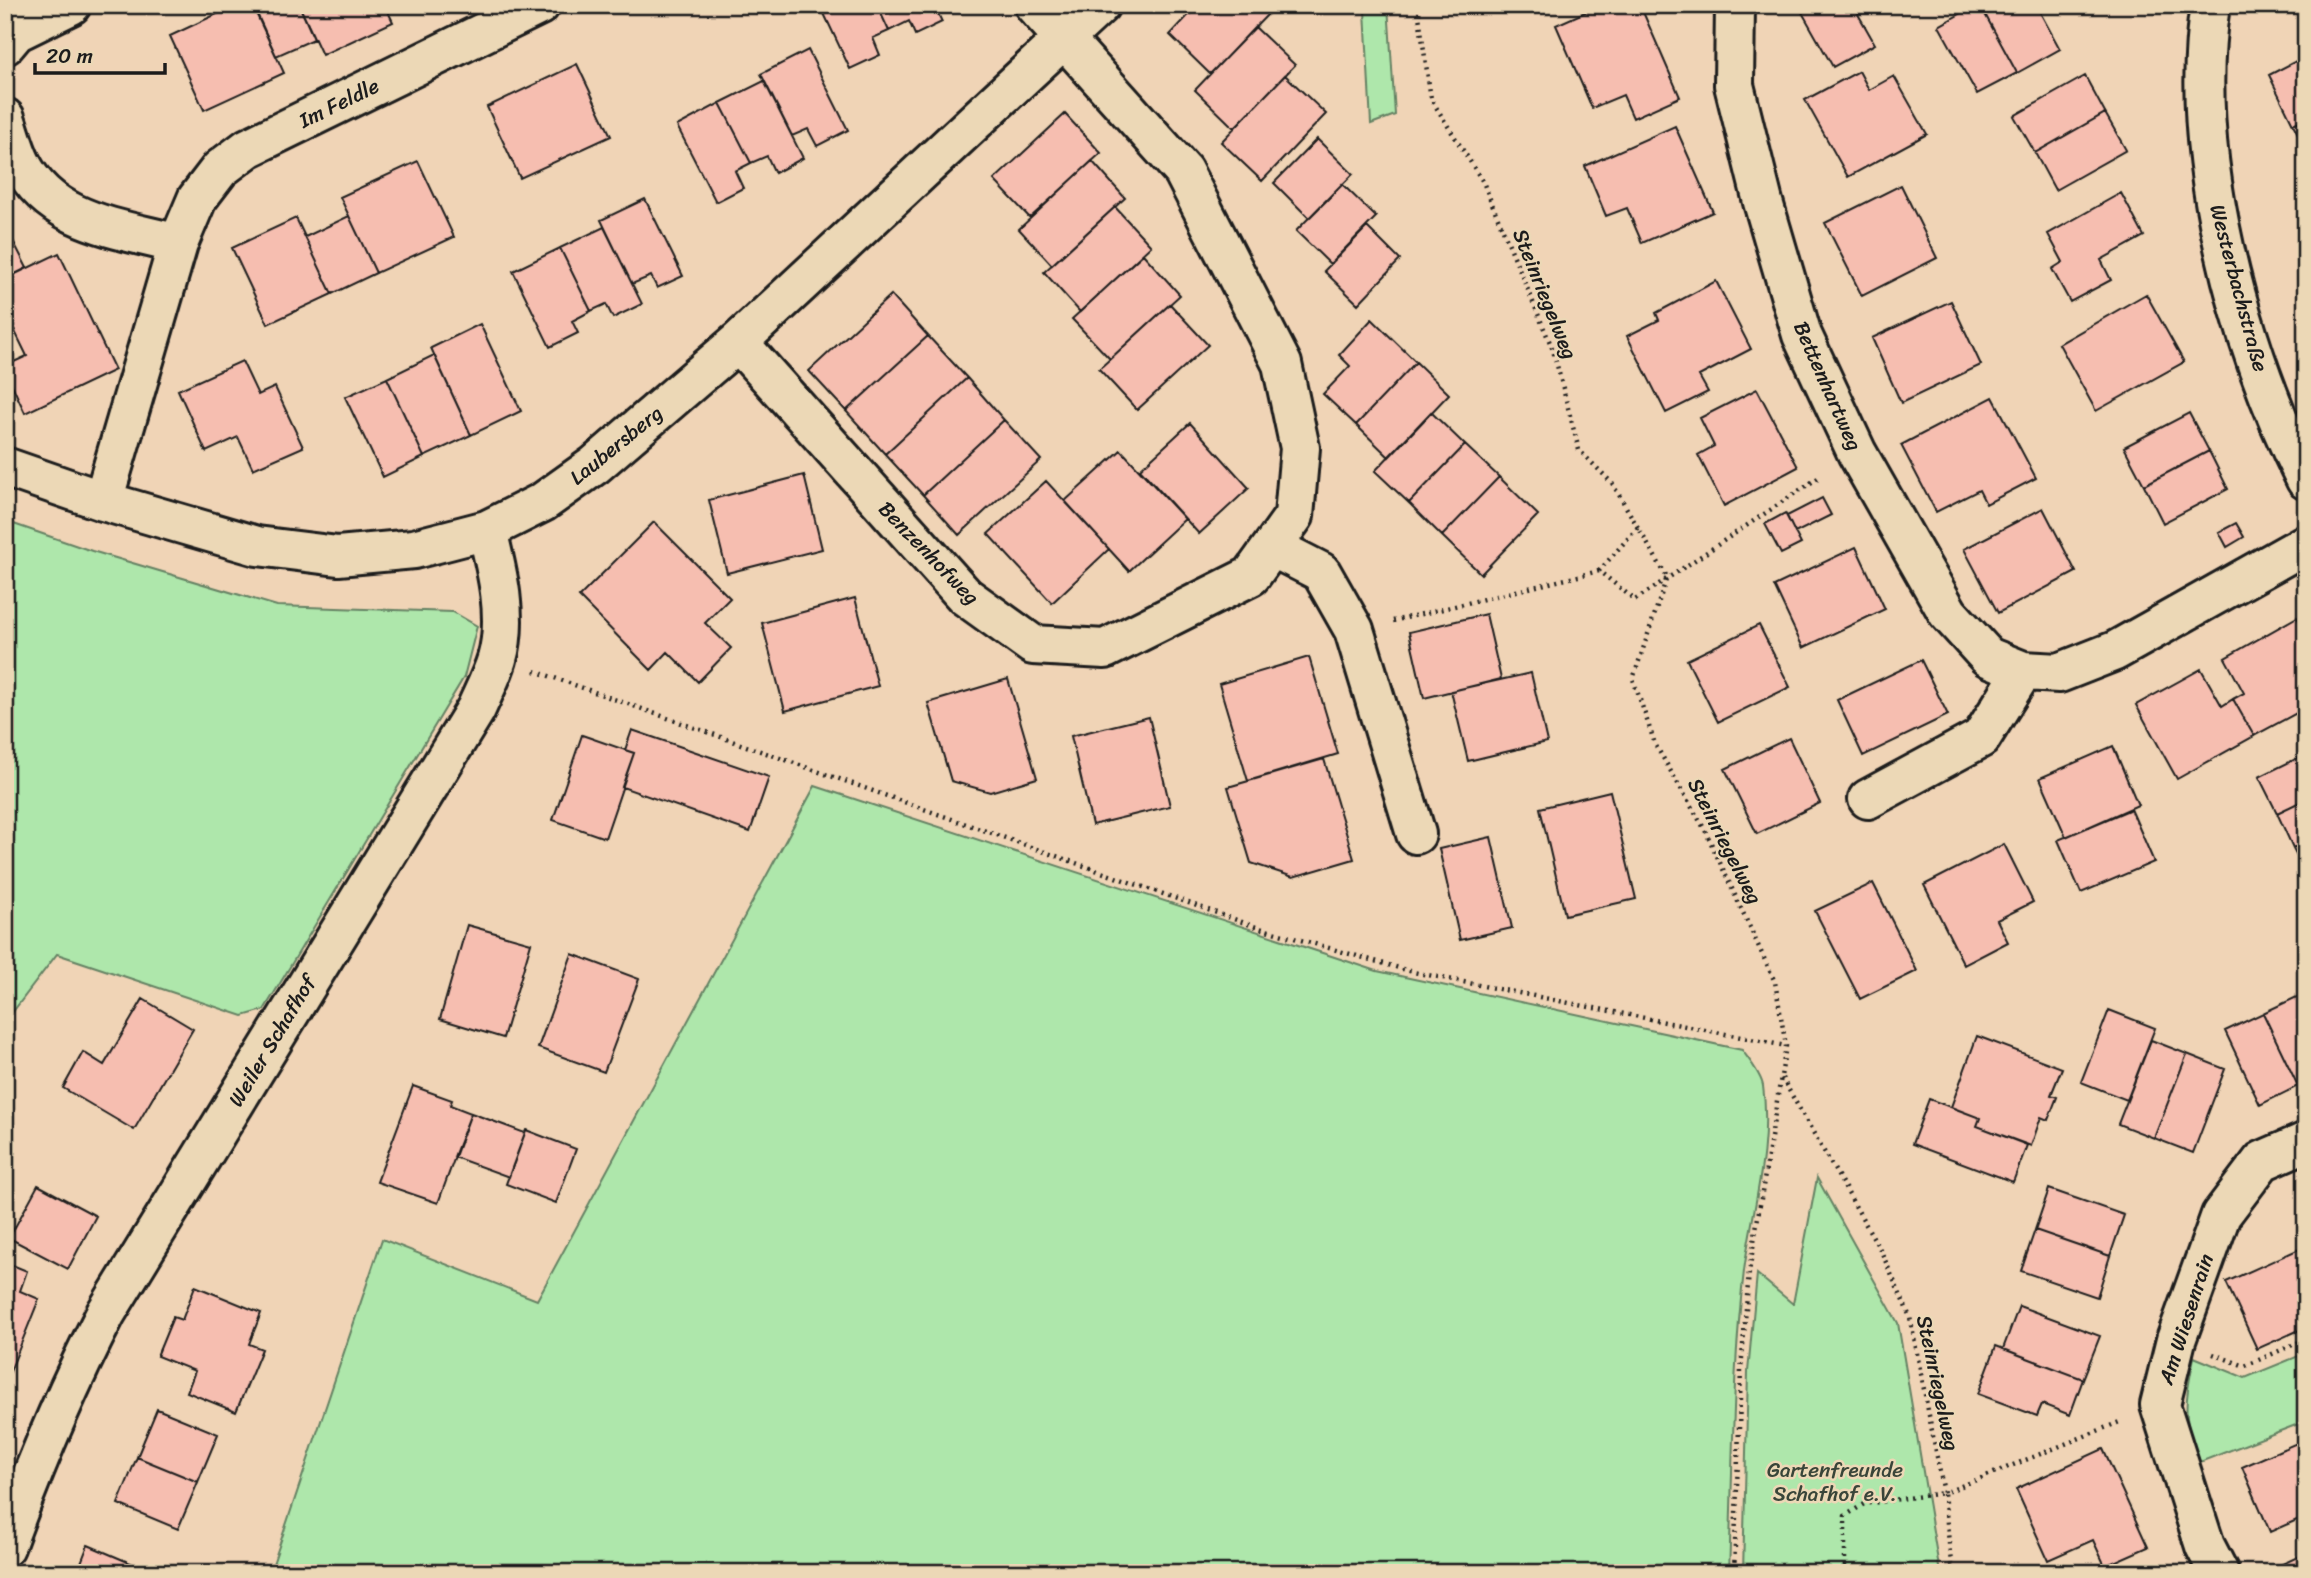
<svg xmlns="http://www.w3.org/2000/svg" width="2311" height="1578" viewBox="0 0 2311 1578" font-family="Sriracha,sans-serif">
<rect width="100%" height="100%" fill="#f0d4b6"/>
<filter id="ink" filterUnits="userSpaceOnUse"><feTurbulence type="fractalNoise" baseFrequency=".0143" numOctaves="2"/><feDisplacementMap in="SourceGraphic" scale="14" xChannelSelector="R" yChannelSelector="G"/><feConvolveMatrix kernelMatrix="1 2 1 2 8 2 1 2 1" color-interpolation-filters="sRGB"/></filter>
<g filter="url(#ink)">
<!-- green -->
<path fill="#aee7ab" stroke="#658264" stroke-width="2" d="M1362,5h26l7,110 -24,9 -6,-114z
M5,521l87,30 185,55 176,6 24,14 -13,51 -200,333 -21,6 -186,-62 -52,68z
M815,786l562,185 365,79c7,10 19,24 21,36 9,62 -11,124 -19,185 -12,99 -11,201 -15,302h-1459l112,-334 155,61z
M1817,1178l81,145 42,250h-197l5,-201 9,-98 36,30z
M2306,1353v68l-106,41c-19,-45 -15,-59 -6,-105l51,21z"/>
<!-- building -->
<path fill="#f6beb0" stroke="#1c1c1c" stroke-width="2" d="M236,5h17l31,68 -80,37 -34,-74z
M269,5h30l15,34 -38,17 -21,-45z
M299,5h86l8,17 -71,33z
M820,5h57l12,26 -16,7 7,17 -30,14z
M877,5h57l8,17 -27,13 -6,-14 -20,10z
M1198,5h62l9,8 -59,61 -40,-39z
M1601,5h39l40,92 -47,21 -10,-23 -31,13 -36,-83z
M1803,5h70l-15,9 17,30 -42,23 -34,-60z
M1976,5h4l37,68 -40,21 -38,-68z
M1980,5h56l24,44 -43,24z
M1255,27l40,38 -61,63 -39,-38z
M808,50l40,80 -31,16 -9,-17 -16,7 -31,-62z
M2306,56v62l-13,6 -24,-49z
M577,64l34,72 -91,42 -33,-71z
M1859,71l10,19 25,-14 33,58 -79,43 -43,-77z
M1285,75l41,39 -64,67 -41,-39z
M2085,76l20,37 -70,40 -21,-37z
M764,81l39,77 -28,15 -8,-17 -16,7 -31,-60z
M720,103l31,60 -16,8 8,17 -27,14 -39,-76z
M2105,113l21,37 -71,40 -20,-37z
M1065,114l36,39 -71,65 -36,-38z
M2306,118v32l-13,-26z
M1675,126l38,86 -71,31 -15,-35 -21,8 -21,-50z
M1317,139l36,35 -44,44 -35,-35z
M418,161l36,76 -78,36 -36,-76z
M1092,161l33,37 -73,67 -33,-36z
M1342,184l34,33 -46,47 -34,-33z
M1901,185l36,73 -75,38 -37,-73z
M2121,193l23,43 -43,24 10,20 -41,22 -18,-33 11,-7 -15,-28z
M645,199l38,77 -26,12 -6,-12 -19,8 -31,-64z
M1115,207l36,39 -71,66 -36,-40z
M349,216l27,57 -44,21 -27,-57z
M296,218l36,76 -64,30 -36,-76z
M5,225l22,43 -22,11z
M604,227l38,77 -29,14 -7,-14 -15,7 -31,-63z
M1367,227l33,33 -42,44 -34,-33z
M560,248l31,63 -19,10 6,12 -28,14 -37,-76z
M59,253l56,117 -90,43 -20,-43v-4l22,-10 -22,-45v-32z
M1143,254l37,41 -70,64 -38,-40z
M1716,281l35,68 -52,27 9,16 -42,21 -39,-77 32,-16 -3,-7z
M2146,294l38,68 -88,49 -37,-67z
M891,295l37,41 -82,75 -37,-40z
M1951,301l30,64 -80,38 -29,-65z
M1170,304l38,41 -71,65 -38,-41z
M1372,319l44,43 -60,63 -33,-31 27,-28 -11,-11z
M480,324l41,87 -50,24 -40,-87z
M928,336l39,42 -82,76 -39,-43z
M434,355l37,80 -47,22 -37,-79z
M242,361l16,34 17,-8 28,60 -50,22 -15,-32 -32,15 -28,-62z
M1416,362l33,32 -60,63 -33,-32z
M387,378l37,79 -41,20 -38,-80z
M967,378l37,42 -81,75 -38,-41z
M1757,389l41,78 -74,39 -26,-51 16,-9 -14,-28z
M1993,397l43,81 -50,26 -7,-14 -43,22 -35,-67z
M1431,412l34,33 -56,58 -34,-32z
M2189,413l20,38 -65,34 -20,-38z
M1004,420l37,40 -82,75 -36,-40z
M1190,423l59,65 -50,46 -59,-65z
M1465,445l34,32 -57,59 -33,-33z
M1121,450l64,69 -56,52 -64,-70z
M2209,451l19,38 -65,34 -19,-38z
M804,475l18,74 -95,24 -18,-73z
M1499,477l39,38 -57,59 -39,-38z
M1046,481l63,68 -57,54 -64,-69z
M1822,498l9,17 -36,18 -8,-17z
M2043,508l33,64 -78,41 -34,-64z
M1785,513l16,31 -20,10 -16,-30z
M654,522l76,76 -25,25 26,25 -33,34 -30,-30 -17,18 -72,-73z
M2236,523l8,14 -17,10 -8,-15z
M1856,547l29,62 -82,39 -29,-62z
M855,598l23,88 -93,25 -23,-88z
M1486,614l15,65 -77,19 -15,-66z
M2297,617l9,16v75l-52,28 -21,-37 11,-6 -19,-35z
M1759,625l31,62 -72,35 -31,-62z
M1309,657l29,97 -90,27 -29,-97z
M1921,660l27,55 -85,41 -26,-56z
M2201,669l21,37 11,-7 21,37 -77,43 -41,-74z
M1531,673l16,69 -79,19 -17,-70z
M1008,679l29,99 -47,14 -39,-11 -23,-78z
M1149,717l21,89 -78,19 -21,-89z
M632,730l137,47 -19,55 -128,-45 12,-34 -9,-3z
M582,735l52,18 -29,85 -52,-18z
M1789,738l31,65 -63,31 -32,-65z
M2113,746l25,59 -72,32 -26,-59z
M2306,754v45l-29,14 -18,-36z
M1324,759l30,100 -61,18 -42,-14 -23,-76z
M1610,791l26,108 -71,16 -25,-107z
M2306,799v43l-13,6 -16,-35z
M2131,809l23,53 -73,31 -23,-53z
M1491,837l21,91 -52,12 -21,-91z
M2306,842v31l-13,-25z
M2004,844l29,58 -36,18 11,22 -44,23 -40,-80z
M1873,883l44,88 -57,28 -45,-88z
M467,925l64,18 -28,95 -63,-19z
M572,954l67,25 -35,93 -66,-24z
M2301,995l5,9v78l-8,4 -35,-73z
M143,999l50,30 -59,101 -71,-42 20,-36 21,13z
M2109,1010l46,18 -28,72 -46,-18z
M2263,1013l35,73 -38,19 -35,-74z
M1977,1036l85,32 -11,27 6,2 -9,23 -7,-3 -10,29 -54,-20 3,-8 -29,-11z
M2151,1040l36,14 -33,84 -36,-14z
M2187,1054l38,15 -32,84 -39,-15z
M413,1086l39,14 -2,5 21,8 -33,90 -61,-21z
M1929,1099l51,19 -3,8 50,19 -14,37 -101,-38z
M471,1113l54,20 -16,44 -55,-20z
M526,1130l50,19 -20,54 -50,-19z
M38,1185l58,31 -28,53 -59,-31z
M2049,1189l75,26 -14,41 -75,-26z
M2035,1230l75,26 -13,41 -76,-26z
M2306,1246v81l-49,22 -31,-67z
M5,1262l22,9 -7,20 19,8 -34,85z
M195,1286l66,27 -12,31 13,5 -26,63 -49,-20 8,-21 -38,-15 16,-39 9,3z
M2019,1306l81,30 -17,43 -80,-30z
M1996,1346l87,33 -13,36 -28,-11 -5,12 -59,-22z
M157,1409l61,25 -20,48 -61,-25z
M2306,1439v77l-36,16 -28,-65z
M2103,1449l45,98 -43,19 -12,-26 -45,20 -32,-71z
M137,1457l61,25 -20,47 -60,-25z
M88,1545l66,28h-77z
M2306,1553v20h-25l-3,-7z"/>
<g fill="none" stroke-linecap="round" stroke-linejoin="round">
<!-- street casing -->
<g stroke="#1c1c1c" stroke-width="44">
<path id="street" d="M1735,5l-1,80 29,117 39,133 55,118 91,160 40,44 35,14 36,2 56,-22 191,-107
M2210,5c-23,149 29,341 96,475
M5,45l11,-13 55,-27
M5,118c5,14 9,31 16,45 30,60 98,65 157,81
M738,342l227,254 68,49 72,4 146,-73 43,-60 6,-68 -18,-84 -99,-193 -149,-166
M5,467l98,34 154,45 81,10 76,-7 73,-19 56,-28 52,-37 143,-123 362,-337
M103,501l75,-257 19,-45 23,-30 28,-21 292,-143
M1274,548l47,24 33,58 62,204
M1868,799l113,-61 42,-67
M5,1547c29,-80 61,-157 101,-234l370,-604c7,-16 16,-33 21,-50 12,-41 0,-89 -10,-129
M2219,1573l-14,-27 -45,-141 16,-65 45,-125 41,-54 44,-19"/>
</g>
<!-- path -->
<path stroke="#1c1c1c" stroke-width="4.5" stroke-dasharray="2 5" stroke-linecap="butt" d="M1420,5l-1,11 12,83 52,83 70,168 26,100 33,33 55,94 -34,102 22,65 50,86 70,152 11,64 -37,226 -8,98 -7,203
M1599,571l40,-45
M1393,621l206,-50 36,29 186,-124
M535,671l724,257 154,44 373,74
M1782,1078l99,173 29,66 34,176 178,-72
M2213,1354l32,12 61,-27
M1845,1573v-57l19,-12 80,-11 8,80"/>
<!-- street -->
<use href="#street" stroke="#ecd8b6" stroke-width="38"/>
</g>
</g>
<g text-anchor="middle" stroke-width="5" stroke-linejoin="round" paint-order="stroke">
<!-- street labels -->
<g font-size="21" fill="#1c1c1c" stroke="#ecd8b6">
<text transform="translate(339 103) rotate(-26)" y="7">Im Feldle</text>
<text transform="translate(2239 288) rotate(75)" y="7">Westerbachstraße</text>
<text transform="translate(1545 294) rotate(68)" y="7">Steinriegelweg</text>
<text transform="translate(1828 386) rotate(66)" y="7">Bettenhartweg</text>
<text transform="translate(616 445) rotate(-39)" y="7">Laubersberg</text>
<text transform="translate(929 553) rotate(46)" y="7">Benzenhofweg</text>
<text transform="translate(1725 841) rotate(63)" y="7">Steinriegelweg</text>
<text transform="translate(272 1041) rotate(-59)" y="7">Weiler Schafhof</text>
<text transform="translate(2186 1319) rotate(-72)" y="7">Am Wiesenrain</text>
<text transform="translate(1938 1383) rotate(78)" y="7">Steinriegelweg</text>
</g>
<!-- park labels -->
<g font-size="21" fill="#394539" stroke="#ecd8b6">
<text x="1835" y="1477">Gartenfreunde<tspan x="1835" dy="24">Schafhof e.V.</tspan></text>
</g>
</g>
<!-- margin -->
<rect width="2311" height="1578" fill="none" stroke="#ecd8b6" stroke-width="28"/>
<rect x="14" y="14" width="2283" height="1550" fill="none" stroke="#1c1c1c" stroke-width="2.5" filter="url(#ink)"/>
<!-- scale -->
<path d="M35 63v10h130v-10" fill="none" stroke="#1c1c1c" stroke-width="3.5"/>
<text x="46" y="63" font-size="21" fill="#1c1c1c" stroke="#ecd8b6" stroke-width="5" paint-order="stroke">20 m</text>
</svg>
